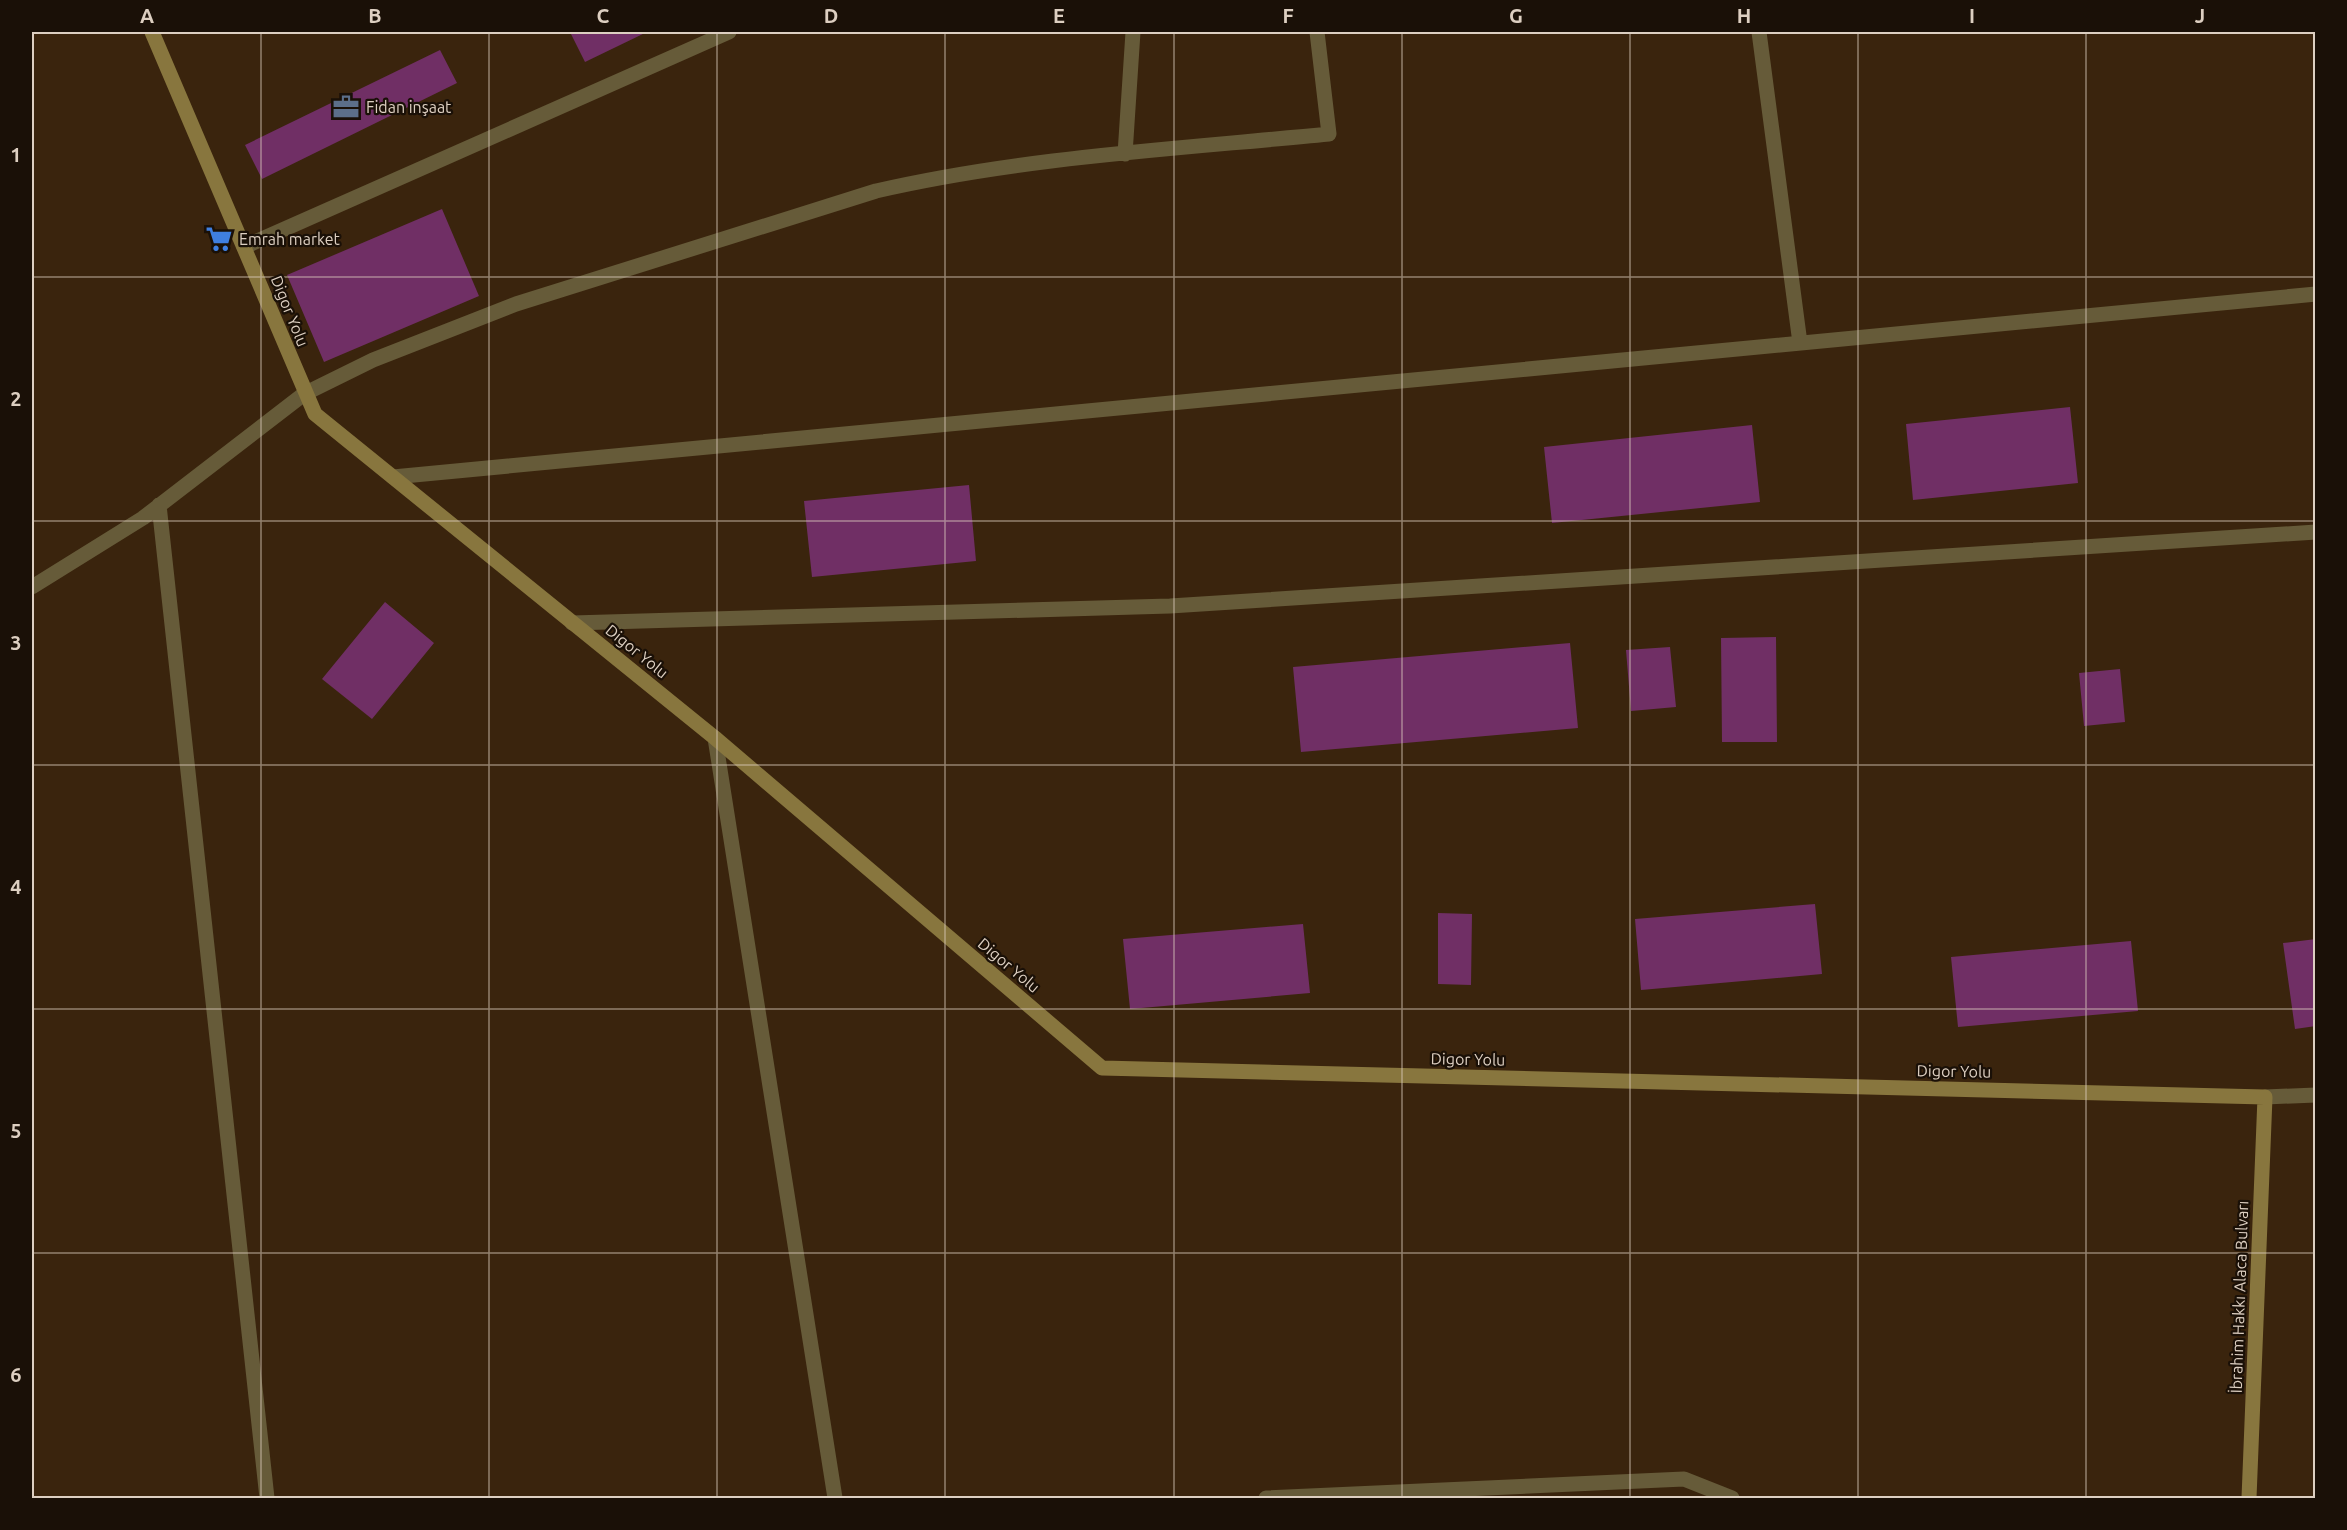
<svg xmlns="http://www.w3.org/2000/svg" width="2347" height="1530" viewBox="0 0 2347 1530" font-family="Ubuntu,sans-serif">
<rect width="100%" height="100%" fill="#3a240d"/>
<!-- building -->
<path fill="#702f65" d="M570,32h77l-62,30z
M440,50l17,33 -195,96 -17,-34z
M442,209l37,87 -155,66 -37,-87z
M2070,407l8,76 -165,17 -7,-76z
M1752,425l8,77 -208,21 -8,-76z
M969,485l7,76 -164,16 -8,-76z
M385,602l49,41 -62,76 -50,-40z
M1776,637l1,105h-55l-1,-104z
M1570,643l8,85 -277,24 -8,-85z
M1670,647l6,60 -45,4 -5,-61z
M2120,669l5,53 -41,4 -5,-53z
M1815,904l7,70 -181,16 -6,-71z
M1438,913l34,1 -1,71 -33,-1z
M1303,924l7,69 -180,16 -7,-70z
M2316,939v87l-21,3 -12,-86z
M2131,941l7,70 -180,16 -7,-70z
M2283,1496h33v2h-33z"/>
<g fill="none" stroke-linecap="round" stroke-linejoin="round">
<!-- service -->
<path stroke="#665b39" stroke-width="15" d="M572,623l598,-17 1146,-74"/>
<!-- minor -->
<path stroke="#665b39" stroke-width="15" d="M1759,32l41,311
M1125,154l8,-122
M244,247l485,-215
M393,477l1923,-183
M159,505l108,993
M32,587l111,-69 161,-124 69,-34 143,-56 360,-113c148,-34 301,-42 453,-57l-12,-102
M715,738l120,760
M2265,1097l51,-2
M1266,1498l418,-19 48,19"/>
<!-- secondary -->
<path stroke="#88763e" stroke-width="15" d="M152,32l163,382 400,324 387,330 1163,29 -16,401"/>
</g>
<!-- grid -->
<path fill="none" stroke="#ddcfc1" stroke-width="1.5" stroke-opacity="0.55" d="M261,32v1466M489,32v1466M717,32v1466M945,32v1466M1174,32v1466M1402,32v1466M1630,32v1466M1858,32v1466M2086,32v1466M32,277h2284M32,521h2284M32,765h2284M32,1009h2284M32,1253h2284"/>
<!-- icons -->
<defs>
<g id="office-bare" transform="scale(2.07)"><path d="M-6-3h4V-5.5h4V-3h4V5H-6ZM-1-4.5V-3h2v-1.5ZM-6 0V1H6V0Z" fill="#5c6f8a" stroke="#1a1007" stroke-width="2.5" paint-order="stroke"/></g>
<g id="supermarket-bare" transform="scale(2.07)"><path d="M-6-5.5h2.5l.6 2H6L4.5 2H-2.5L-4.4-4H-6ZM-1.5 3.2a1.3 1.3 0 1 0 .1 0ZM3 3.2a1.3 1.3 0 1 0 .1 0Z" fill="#3f7fe0" stroke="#1a1007" stroke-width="2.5" paint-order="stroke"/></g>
</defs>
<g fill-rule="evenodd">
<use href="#office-bare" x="346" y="107"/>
<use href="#supermarket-bare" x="219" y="239"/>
</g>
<g text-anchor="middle" stroke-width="4.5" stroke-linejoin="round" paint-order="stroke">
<!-- poi labels -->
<g font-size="16" fill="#ddcfc1" stroke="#1a1007" text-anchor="start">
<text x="366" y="113">Fidan inşaat</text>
<text x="239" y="245">Emrah market</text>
</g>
<!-- street labels -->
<g font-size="16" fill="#ddcfc1" stroke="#1a1007">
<text transform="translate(290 311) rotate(68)" y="6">Digor Yolu</text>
<text transform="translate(637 651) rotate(39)" y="6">Digor Yolu</text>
<text transform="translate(1009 965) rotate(40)" y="6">Digor Yolu</text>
<text transform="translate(1468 1059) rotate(1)" y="6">Digor Yolu</text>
<text transform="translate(1954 1071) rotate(1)" y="6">Digor Yolu</text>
<text transform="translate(2239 1297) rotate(-88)" y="6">İbrahim Hakkı Alaca Bulvarı</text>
</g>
</g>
<!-- border -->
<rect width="2347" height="1530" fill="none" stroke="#1a1007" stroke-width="66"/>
<rect x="33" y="33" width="2281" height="1464" fill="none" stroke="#ddcfc1" stroke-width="2"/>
<g font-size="20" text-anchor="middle" font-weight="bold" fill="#ddcfc1">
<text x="147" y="23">A</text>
<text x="375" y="23">B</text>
<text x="603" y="23">C</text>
<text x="831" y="23">D</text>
<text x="1059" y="23">E</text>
<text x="1288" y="23">F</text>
<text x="1516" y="23">G</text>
<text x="1744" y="23">H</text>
<text x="1972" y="23">I</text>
<text x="2200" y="23">J</text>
<text x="16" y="162">1</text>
<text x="16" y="406">2</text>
<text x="16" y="650">3</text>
<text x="16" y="894">4</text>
<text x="16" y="1138">5</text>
<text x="16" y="1382">6</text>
</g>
</svg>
